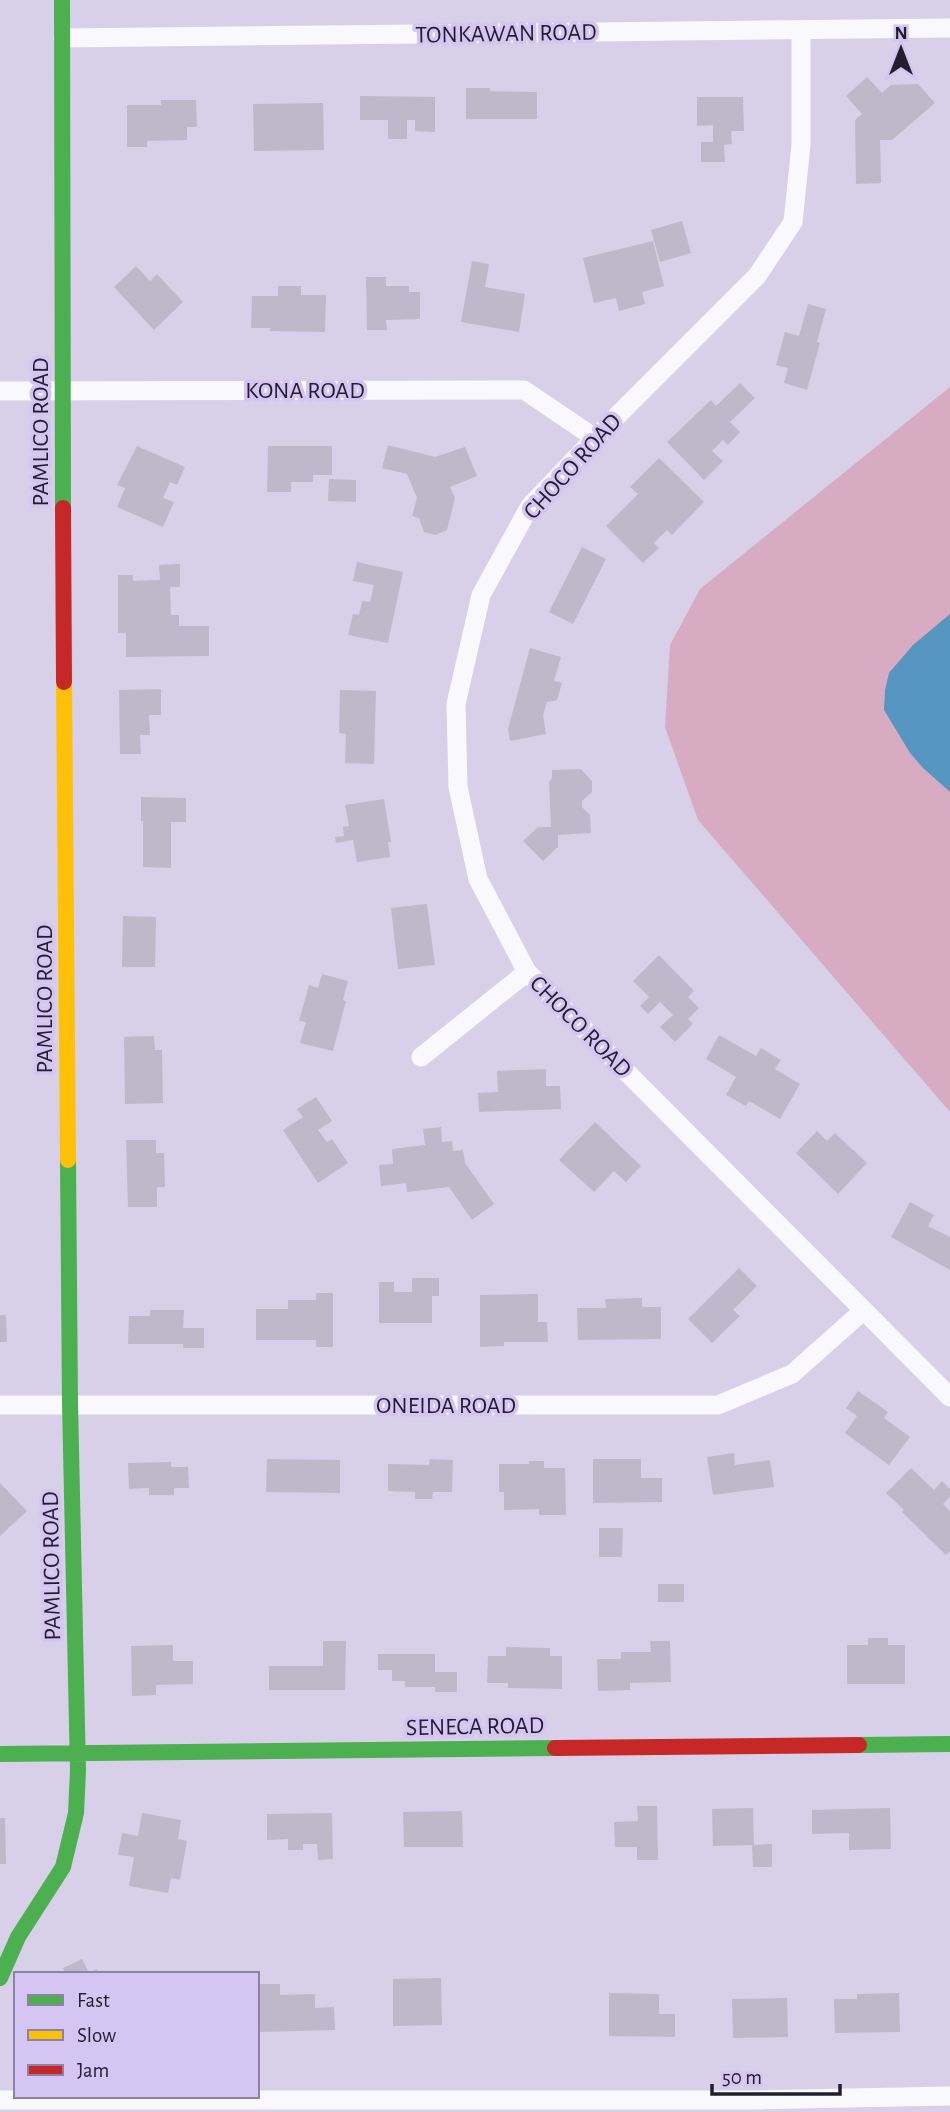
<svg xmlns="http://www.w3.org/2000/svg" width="950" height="2112" viewBox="0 0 950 2112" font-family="'Alegreya Sans',sans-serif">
<rect width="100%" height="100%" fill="#d8d0e8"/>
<!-- green -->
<path fill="#d7acc3" d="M950,387v725l-252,-292 -33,-93 5,-82 30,-56z"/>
<!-- water -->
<path fill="#5896c2" d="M950,614v178l-27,-24 -13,-15 -26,-43 1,-20 4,-17 24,-28z"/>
<!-- building -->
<path fill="#bfb8cb" d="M867,77l15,16 9,-8 27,-1 17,19 -43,37h-12l1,43 -25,1 -1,-64 7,-6 -16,-18z
M466,88h24v3l47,1v27h-71z
M360,96l75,1v35l-20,-1v-11h-8v19h-19v-19h-28z
M697,97h46l1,34h-13l1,13 -8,1 1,17h-24v-20h12v-17l-16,1z
M161,100h35l1,27h-10v13l-40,1v6h-20v-42h34z
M323,103l1,47 -70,1 -1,-47z
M682,221l9,32 -31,9 -9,-32z
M653,241l11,45 -22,6 3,12 -26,7 -3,-13 -22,5 -11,-45z
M472,261l17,3 -4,23 40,7 -6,38 -58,-10z
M136,266l14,15 7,-7 26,28 -29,28 -40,-43z
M366,277h20v9h23v6h11v27l-34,1 1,10h-20z
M278,286h23v9h25l-1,37 -55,-1v-3h-19l1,-32h26z
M808,304l18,5 -9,33 3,1 -13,47 -23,-7 4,-15 -12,-3 9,-33 14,4z
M740,383l15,15 -25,24 10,10 -12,13 -5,-5 -11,11 11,10 -19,19 -37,-38 44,-42 5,6z
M388,445l47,12 30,-10 12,29 -27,11 5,11 -8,32 -12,5 -11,-3 -5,-14 -7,-2 5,-18 -10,-24 -25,-6z
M137,446l48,21 -8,18 -7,-3 -7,16 11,4 -11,25 -46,-20 8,-19 -8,-3z
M268,446h64v29h-19v7h-22v10h-24z
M659,458l45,44 -32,33 -5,-5 -13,13 5,5 -16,15 -37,-37 32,-32 -8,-7z
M329,479l27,1v22l-28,-1z
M582,547l24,12 -33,65 -24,-12z
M357,562l46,10 -15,71 -40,-8 5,-21 6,1 3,-14 8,1 4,-17 -21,-4z
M180,564v23h-10l1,28h8v11h30v30l-83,1v-24h-8v-58h15v6l27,-1 -1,-15z
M530,648l31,9 -7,24 8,2 -5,17 -10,2 -4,13 3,19 -36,7 -2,-12z
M161,689v26h-12l1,20h-10l1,19h-21l-1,-64z
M340,690l36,1 -2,73 -29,-1 1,-29 -7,-1z
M581,769l11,12v11l-10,9v6l8,8 1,18 -33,2v12l-15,14 -20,-20 15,-14h13l-2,-45 3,-4v-8z
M141,797l45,1v24h-15v46l-28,-1v-46h-2z
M384,799l7,43h-3l2,15 -33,5 -4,-22 -17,3 -1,-6 9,-1 -1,-9 6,-1 -4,-21z
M427,904l8,61 -37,4 -7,-61z
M123,916l33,1 -1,50h-33z
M659,955l35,36 -6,6 11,11 -11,11 5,5 -18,18 -15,-15 13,-12 -13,-13 -12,12 -8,-8 9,-9 -16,-16z
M322,974l26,7 -5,19 3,1 -13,50 -33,-8 6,-21 -7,-1 10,-36 9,3z
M719,1035l37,21 5,-8 20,12 -6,9 25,15 -20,35 -31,-18 -3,5 -20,-11 10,-18 -30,-18z
M154,1036l1,14h7l1,53 -38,1 -1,-67z
M546,1069v17h14l1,23 -82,3 -1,-19 20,-1 -1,-21z
M316,1097l16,24 -14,9 9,12 5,-3 16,24 -30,20 -35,-53 20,-13 -6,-8z
M595,1122l46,44 -15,16 -12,-11 -20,21 -35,-32z
M441,1127l1,15 10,-1 1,10 10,-1 2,13 29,41 -22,16 -23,-33 -42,5 -1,-9 -25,3 -2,-21 14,-1 -1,-15 33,-4 -2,-16z
M817,1131l10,10 8,-8 32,30 -29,31 -42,-41z
M126,1140h30v13h8l1,34h-8v20h-29z
M910,1202l24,13 -6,11 22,11v33l-59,-33z
M739,1268l18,18 -24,24 7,6 -28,27 -24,-24z
M412,1278h27v18h-7v27h-53v-41h15v10h18z
M316,1293h17v54h-17v-7h-60v-31h32v-9h28z
M538,1294v28h9l1,20h-44v4l-24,1v-52z
M642,1298v9h19v32l-83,1 -1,-32h29l-1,-9z
M150,1310h34l-1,18h21v20h-21v-4h-55l1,-28h21z
M0,1315h6l1,27h-7z
M858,1391l30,21 -4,6 26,19 -21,28 -44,-32 12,-17 -11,-8z
M734,1453l1,12 35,-5 4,27 -61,8 -6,-38z
M267,1459l73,1v33l-74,-1z
M430,1459l23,1 -1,32h-19l-1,7h-17v-7l-27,-1v-27l41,1z
M593,1459h48v19h21v24l-69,1z
M529,1461h15v7h21l1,47h-27v-6l-35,1v-18h-5v-28h30z
M171,1462v5h17l1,21h-15v7h-25v-7l-20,1 -1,-26z
M911,1468l23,22 8,-9 8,8v8l-7,7 7,7v40l-4,4 -44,-43 2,-2 -18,-17z
M0,1483l27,28 -27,25z
M599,1528h24l-1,29h-23z
M658,1584h26v18h-26z
M868,1638h20v7h17v39h-58v-39h21z
M323,1641h23l-1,49h-76v-24h54z
M650,1641h20l1,41 -41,1v7l-32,1 -1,-32h24v-7h30z
M173,1645v16h20v23l-37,1v10l-24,1 -1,-50z
M506,1647l44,1v8h12v33l-54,-1v-5h-21l1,-27h18z
M378,1654h57v18h22v20h-22v-5h-30v-6h-13v-11h-14z
M637,1806h20l1,54h-21v-13h-22l-1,-25 24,-1z
M753,1808l1,37 18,-1v23h-19l-1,-22 -39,1 -1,-37z
M890,1808l1,41 -42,1v-17l-37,1v-24z
M462,1811l1,36h-59l-1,-35z
M142,1813l39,7 -3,19 9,2 -7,39 -9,-2 -3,15 -39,-7 5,-29 -16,-2 4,-22 16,3z
M332,1813l1,46 -15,1 -1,-16h-14v6h-15v-11l-21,1v-26z
M0,1818h5l1,46h-6z
M82,1959l7,14 8,-4 2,5h-33l-3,-6z
M441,1978l1,47 -49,1v-47z
M258,1984h22v11l35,-1v14l19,-1 1,23 -76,2z
M609,1993l50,1v20h16v23l-66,-1z
M899,1993l1,39 -65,1 -1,-34h23v-5z
M787,1998l1,39 -55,1 -1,-39z"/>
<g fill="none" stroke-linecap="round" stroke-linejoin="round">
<!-- street -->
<path stroke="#f9f8fc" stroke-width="19" d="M801,30v115l-8,77 -36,54 -162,162 -65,68 -49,89 -25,109 2,83 20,92 49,93 423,425
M63,38l887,-10
M0,391l524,-1 71,48
M421,1057l106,-85
M0,1405h718l74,-31 71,-63
M0,2100h753l197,-4"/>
<!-- fast -->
<path stroke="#4caf50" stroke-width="16" d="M62,0l1,508
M859,1745l91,-1
M0,1754l555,-6
M0,1978l18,-41 45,-70 13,-54 2,-42 -8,-368 -2,-243"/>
<!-- slow -->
<path stroke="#ffc107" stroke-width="16" d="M64,682l4,478"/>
<!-- jam -->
<path stroke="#c62828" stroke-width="16" d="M63,508l1,174
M555,1748l304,-3"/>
</g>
<g text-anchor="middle" stroke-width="7" stroke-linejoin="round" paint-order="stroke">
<!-- street labels -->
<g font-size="24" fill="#231e2e" stroke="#d4c5f2">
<text transform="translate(506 33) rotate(-1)" y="8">TONKAWAN ROAD</text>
<text x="305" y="398">KONA ROAD</text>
<text transform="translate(40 432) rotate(-90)" y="8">PAMLICO ROAD</text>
<text transform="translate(572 466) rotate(-48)" y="8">CHOCO ROAD</text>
<text transform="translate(44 999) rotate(-90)" y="8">PAMLICO ROAD</text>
<text transform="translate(581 1026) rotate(45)" y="8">CHOCO ROAD</text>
<text x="446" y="1413">ONEIDA ROAD</text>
<text transform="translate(51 1566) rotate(-91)" y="8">PAMLICO ROAD</text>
<text transform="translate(475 1726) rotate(-1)" y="8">SENECA ROAD</text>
</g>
</g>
<!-- legend -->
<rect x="14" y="1972" width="245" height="126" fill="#d4c5f2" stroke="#8d82a4" stroke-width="2"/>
<rect x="28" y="1995" width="35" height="10" fill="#4caf50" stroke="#8d82a4" stroke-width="2"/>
<text x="77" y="2007" font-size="21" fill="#231e2e">Fast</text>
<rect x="28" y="2030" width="35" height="10" fill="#ffc107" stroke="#8d82a4" stroke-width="2"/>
<text x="77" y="2042" font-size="21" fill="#231e2e">Slow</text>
<rect x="28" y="2065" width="35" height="10" fill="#c62828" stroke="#8d82a4" stroke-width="2"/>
<text x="77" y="2077" font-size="21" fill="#231e2e">Jam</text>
<!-- north arrow -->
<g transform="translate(901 49)" stroke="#d4c5f2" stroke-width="5" paint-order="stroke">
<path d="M0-5L12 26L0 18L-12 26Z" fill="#231e2e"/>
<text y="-10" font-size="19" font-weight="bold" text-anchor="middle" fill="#231e2e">N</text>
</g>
<!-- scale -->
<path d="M712 2084v10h128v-10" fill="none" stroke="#231e2e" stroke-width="3.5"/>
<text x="722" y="2084" font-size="21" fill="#231e2e" stroke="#d4c5f2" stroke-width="5" paint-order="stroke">50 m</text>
</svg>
